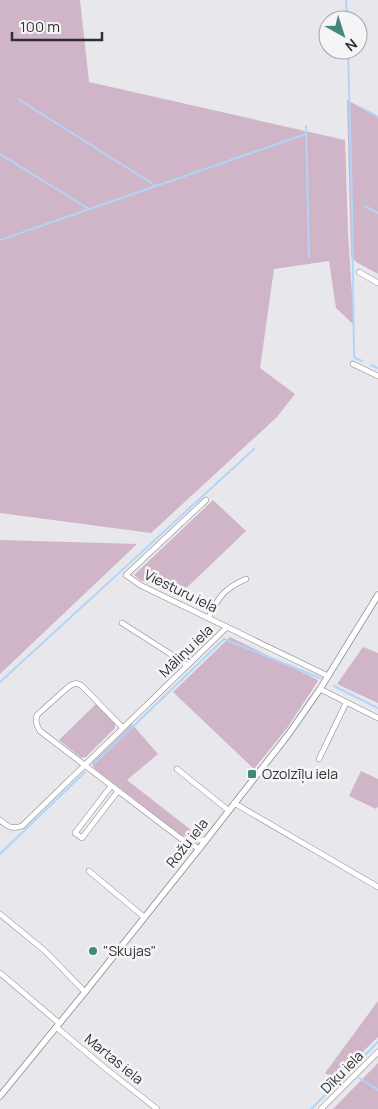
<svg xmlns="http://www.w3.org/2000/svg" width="378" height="1109" viewBox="0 0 378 1109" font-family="Manrope,sans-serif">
<rect width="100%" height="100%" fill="#e8e7eb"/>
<!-- green -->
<path fill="#cfb5c7" d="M0,0h80l9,82 256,58 3,93 6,92 -18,-17 -7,-47 -55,8 -14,99 35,26 -18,23 -126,116 -151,-20z
M347,100l31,17v157l-22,-12 -5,-6z
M213,500l33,31 -67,64 -39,-15 -6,-5z
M0,540l137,4 -137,130z
M230,637l86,42 2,2 -31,47 -33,41 -81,-77z
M363,647l15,6v50l-41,-19z
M96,704l19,19v5l-29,29 -5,1 -22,-18z
M132,724l26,30 -31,26 73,57 -2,2 -17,-4 -87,-67 -2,-5z
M361,771l17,8v28l-2,2 -27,-13z
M378,1001v36l-43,42 -10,-6z
M378,1063v46h-45z"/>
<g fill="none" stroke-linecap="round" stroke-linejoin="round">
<!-- stream -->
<path stroke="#b1d5f9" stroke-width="2" d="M346,0l1,20
M348,50l4,157 2,148 1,3 7,3
M18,99l138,87
M360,107l18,10
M306,126l3,131
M0,154l89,55
M365,206l13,7
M0,240l306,-106
M371,365l7,3
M0,682l254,-233
M334,686l44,22
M95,763l129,-124 96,39
M0,854l85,-82
M359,1078l19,12
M311,1109l67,-67"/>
<!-- minor casing -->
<g stroke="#87878a" stroke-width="6">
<path id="minor" d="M359,272l19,11
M353,364l25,12
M206,500l-80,75 14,10 188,91
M209,617c9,-20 16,-29 37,-38
M122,623l61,39 4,4
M320,689l58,29
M122,727l-41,-42c-6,-3 -9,-1 -14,3l-30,27c-2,7 0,11 3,16l140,107 13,7 6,4
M319,759l27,-56
M177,769l51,41
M111,786l-36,47 7,5 36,-47
M234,803l144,84
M0,820c7,6 12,10 22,6l205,-199
M184,840h22
M89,871l55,46
M0,914l45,37 40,41
M0,973l59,50
M56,1027l49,41 52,41
M321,1109l57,-57"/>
</g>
<!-- tertiary casing -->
<g stroke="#87878a" stroke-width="7">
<path id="tertiary" d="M0,1096l85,-104 114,-143 89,-114 32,-46 58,-94"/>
</g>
<!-- minor -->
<use href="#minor" stroke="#fff" stroke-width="5"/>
<!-- tertiary -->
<use href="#tertiary" stroke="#fff" stroke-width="5.5"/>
</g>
<!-- markers -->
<g fill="#44887d" stroke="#f5f5f8" stroke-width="2">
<rect x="247" y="769" width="10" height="10" rx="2.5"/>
<circle cx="93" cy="951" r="5"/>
</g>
<g text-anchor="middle" stroke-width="5" stroke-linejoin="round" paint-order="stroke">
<!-- street labels -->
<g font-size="14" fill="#302f31" stroke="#f5f5f8">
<text transform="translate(181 591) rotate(26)" y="5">Viesturu iela</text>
<text transform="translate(186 651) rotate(-44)" y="5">Māliņu iela</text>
<text transform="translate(187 843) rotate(-52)" y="5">Rožu iela</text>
<text transform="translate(114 1059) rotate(39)" y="5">Martas iela</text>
<text transform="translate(342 1072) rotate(-45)" y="5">Dīķu iela</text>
</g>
<!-- poi labels -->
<g font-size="14" fill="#302f31" stroke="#f5f5f8" text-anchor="start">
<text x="262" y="779">Ozolzīļu iela</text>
<text x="103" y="956">"Skujas"</text>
</g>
</g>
<!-- north arrow -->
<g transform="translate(343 35) rotate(141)"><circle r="24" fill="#f5f5f8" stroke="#a6a6a8"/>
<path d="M0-4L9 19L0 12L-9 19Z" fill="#44887d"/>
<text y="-8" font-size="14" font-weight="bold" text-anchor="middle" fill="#302f31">N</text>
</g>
<!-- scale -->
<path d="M12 32v8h90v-8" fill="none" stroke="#302f31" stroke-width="2.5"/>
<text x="20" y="32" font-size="15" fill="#302f31" stroke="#f5f5f8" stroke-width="4" paint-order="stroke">100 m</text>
</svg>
